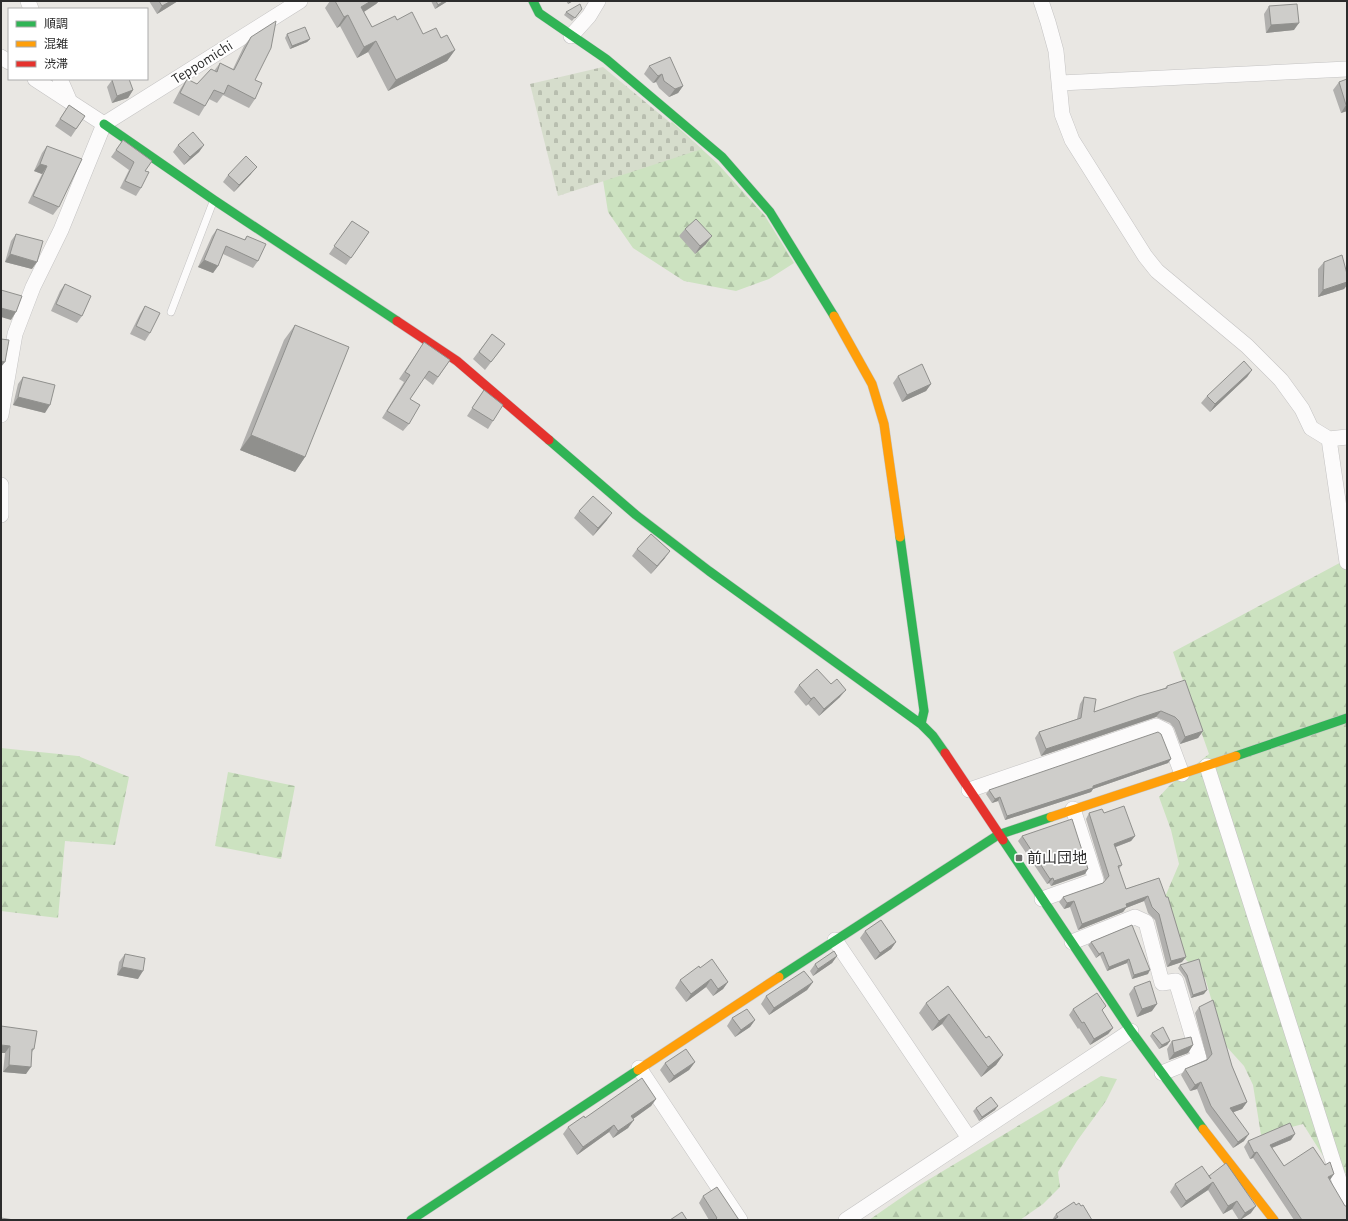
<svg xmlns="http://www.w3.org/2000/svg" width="1348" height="1221" viewBox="0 0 1348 1221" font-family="'Alegreya Sans','Noto Sans JP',sans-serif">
<defs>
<pattern id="forest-firs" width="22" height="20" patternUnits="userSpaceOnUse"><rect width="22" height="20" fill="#cce2c0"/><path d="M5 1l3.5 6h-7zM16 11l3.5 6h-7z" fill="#afc2a5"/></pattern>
<pattern id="cemetery-stones" width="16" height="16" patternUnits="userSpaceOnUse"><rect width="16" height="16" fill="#d6ddcc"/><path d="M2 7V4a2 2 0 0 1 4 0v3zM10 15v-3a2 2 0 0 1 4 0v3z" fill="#b8beaf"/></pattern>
</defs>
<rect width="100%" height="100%" fill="#e9e7e3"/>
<!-- forest -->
<path fill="url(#forest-firs)" d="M672,122l45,41 48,53 29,47 -25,16 -33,12 -52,-10 -51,-33 -25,-36 -6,-38z
M1347,559v615l-22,-15 -22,-35 -42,11 -8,-50 -9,-19 -19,-21 -20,-67 -20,-19 -20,-62 14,-33 -8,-34 -12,-33 10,-11 40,-32 -36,-102z
M1,748l77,8 51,21 -14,68 -50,-4 -7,77 -57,-7z
M228,772l67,14 -14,73 -66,-13z
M1101,1076l16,3 -11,22 -29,40 -19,31 2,15 -17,17 -23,16h-151l49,-34z"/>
<!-- cemetery -->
<path fill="url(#cemetery-stones)" d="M603,67l99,82 -144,47 -28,-112z"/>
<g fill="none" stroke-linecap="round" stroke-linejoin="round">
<!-- lane casing -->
<g stroke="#c4c3c3" stroke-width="8">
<path id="lane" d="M171,312l42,-110"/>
</g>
<!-- street casing -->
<g stroke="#c4c3c3" stroke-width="16">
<path id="street" d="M28,1l3,8
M1041,1l7,21 8,29 6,63 10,26 73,116 12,15 90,75 34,34 21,29 9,19 18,11
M571,36l18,-20 9,-15
M1,57l8,5
M35,79l69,45
M60,79l10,23
M1060,83l287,-14
M104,124l196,-123
M1,415l14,-81 18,-47 28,-57 43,-106
M1347,437l-18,2 18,123
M1,485v30
M1207,766l140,439
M969,790l187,-64 10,5 16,43
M1042,899l54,-19 -23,-71
M835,940l134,198
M1072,942l63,-25 11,5 16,61 14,-2 23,77 -37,15
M639,1068l101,152
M846,1220l285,-189"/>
</g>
<!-- fast casing -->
<g stroke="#c4c3c3" stroke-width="10">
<path id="fast" d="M533,1l6,12 67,46 116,98 48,55 64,104
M104,124l110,76 183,121
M549,440l87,75 73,56 212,153 12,12 12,17
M900,537l24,174 -3,13
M1236,756l111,-38
M1003,840l128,191 72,98
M779,977l219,-142 53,-18
M411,1220l227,-150"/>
</g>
<!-- slow casing -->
<g stroke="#c4c3c3" stroke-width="10">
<path id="slow" d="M834,316l38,68 12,40 16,113
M1051,817l185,-61
M638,1070l141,-93
M1203,1129l71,91"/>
</g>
<!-- jam casing -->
<g stroke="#c4c3c3" stroke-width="10">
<path id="jam" d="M397,321l60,40 92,79
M945,753l58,87"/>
</g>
<!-- lane -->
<use href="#lane" stroke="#fcfbfb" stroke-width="7"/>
<!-- street -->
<use href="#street" stroke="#fcfbfb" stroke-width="15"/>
<!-- fast -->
<use href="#fast" stroke="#30b455" stroke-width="9"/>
<!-- slow -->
<use href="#slow" stroke="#ff9f0a" stroke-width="9"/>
<!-- jam -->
<use href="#jam" stroke="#e5322d" stroke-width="9"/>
</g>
<!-- wall -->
<path fill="#b1b0ae" d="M149,1h29l-21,13z
M330,1h49l-3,3 -12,8 8,15 25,-7 26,14 18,4 14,12 -8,11 -59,30 -20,-39 -11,6 -17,-32 -3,2 -12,-20z
M431,1h17l-13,8z
M566,1h7l-5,3z
M1269,6l25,24 -28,3 -2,-19z
M582,9l-10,12 -8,-6 2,-3z
M287,34l23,5 -3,3 -17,7 -5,-11z
M251,37l4,43v19l-6,9 -26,-13 -6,8 -8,-4 -4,7 -6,10 -26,-13 8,-15 6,-9 10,5 17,-13 6,-8 13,6 11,-23z
M649,66l34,20 -5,7 -9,4 -10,-9 -3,-6 -3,1 -9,-9z
M1347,79v32l-6,2 -8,-23 6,-8z
M112,80l21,10 -5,8 -16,5 -5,-16z
M69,105l16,11 -14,21 -16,-11z
M123,140l22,31 -4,17 -5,8 -16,-8 9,-18 -18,-13z
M178,145h26l-5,7 -15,13 -11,-13z
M47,146l12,61 -6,8 -25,-12 14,-29 -8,-3 8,-18z
M251,174l-17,18 -11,-10 5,-7z
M352,221l17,11 -23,33 -17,-11z
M217,229l27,11 3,-4 11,25 -5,7 -30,-14 -5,12 -5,7 -15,-6 14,-31z
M685,229l21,15 -11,10 -16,-18z
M16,234l16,35 -27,-7 6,-21z
M1324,262l23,12v11l-3,4 -26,8v-28z
M65,284l17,32 -5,7 -26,-12 9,-20z
M145,306l5,27 -5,8 -15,-7 10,-20z
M295,325l10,132 -10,15 -55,-22 44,-110z
M492,334l13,10 -20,26 -12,-11z
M419,350l31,10 -17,25 -9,-7 -14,21 -1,25 -6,7 -21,-13 22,-36 -5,-3z
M1252,370l-5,7 -37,35 -9,-9 6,-7z
M898,376l33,8 -5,7 -24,11 -9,-19z
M23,377l22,36 -32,-8 5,-21z
M484,390l9,31 -5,8 -21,-13z
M579,511l28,9 -14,16 -19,-18z
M637,549l28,9 -14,16 -19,-18z
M799,685l41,12 -21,19 -11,-12 -2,2 -12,-14z
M1167,686l36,45 -5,7 -18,6 -6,-16 -4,-5 -14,-6 -115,39 -6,-18 4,-6 38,-13 3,-15 4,-7 10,15 71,-24z
M1171,759l-3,4 -75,26 -2,3 -86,28 -7,-19 -6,2 -6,-9 3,-4z
M1089,813h15l31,23 -4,5 -15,6 6,18 -3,4 7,20 33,-11 23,84 -15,5 -12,-47 -7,-7 -4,-12 -18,7 -3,4 -45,18 -8,-23 -6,2 -5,-7 4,-5 40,-14 2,-2 -19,-62z
M1022,836l63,38 -34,12 -2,-3 -2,1 -29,-43z
M1132,925l16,49 -16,5 -5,-16 -20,8 -7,-16 -4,3 -8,-13 3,-3z
M865,931l31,11 -5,7 -16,11 -15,-22z
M125,954l13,25 -21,-4 2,-13z
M837,956l-5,7 -19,13 -3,-5 5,-7z
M1180,965l24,29 -13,4 -6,-20 -7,-10z
M700,968l28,14 -5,7 -10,7 -7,-9 -20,15 -11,-14 5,-8z
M813,982l-6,8 -38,25 -8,-11 5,-8z
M948,986l38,52 17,17 -7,10 -15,12 -39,-53 -10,7 -13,-18 7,-10z
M1134,987l18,24 -15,6 -8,-23z
M1199,1007l33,59 15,36 -5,7 -9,3 11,29 -11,7 -27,-36 -9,-23 -7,2 -9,-16 4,-6 22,-10 -12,-46z
M1073,1009l30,3 10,16 -5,6 -18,11 -11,-17 -1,1 -9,-14z
M732,1018l23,2 -5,7 -15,10 -8,-11z
M1,1026l33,23 -2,3 -6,22 -23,-2 2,-19z
M1152,1033l18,8 -3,4 -8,4 -9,-13z
M1172,1041l21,4 -5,8 -19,7 -2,-11z
M695,1062l-6,8 -20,13 -9,-13 5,-7z
M656,1099l-5,7 -18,13 -5,9 -15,10 -4,-6 -32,23 -14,-21 5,-7 17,-9z
M976,1108l19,2 -16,11 -6,-10z
M1291,1140l-19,8 12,18 46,14 17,40h-53l-41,-62 -3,1 -6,-12 4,-6z
M1209,1176l42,37 -11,7h-1l-7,-11 -9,5 -15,-24 -27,18 -11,-16 5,-8z
M703,1196l36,24h-30l-10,-17z
M1076,1205l5,1 11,14h-40l4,-6z"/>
<!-- shaded-wall -->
<path fill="#90908d" d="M171,1h7l-21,13 5,-8z
M371,1h8l-3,3 -22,14 7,-11z
M444,1h4l-13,8 3,-4z
M570,1h3l-5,3z
M348,15l-8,11 -3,2 7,-11z
M1299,23l-5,7 -28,3 5,-8z
M310,39l-3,3 -17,7 2,-3z
M376,41l-8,11 -11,6 7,-11z
M455,50l-8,11 -59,30 8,-11z
M662,74l-6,8 -3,1 5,-7z
M683,86l-5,7 -9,4 6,-8z
M133,90l-5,8 -16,5 5,-7z
M1346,105h1v6l-6,2z
M204,145l-5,7 -15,13 6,-8z
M40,164l7,2 -5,8 -8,-3z
M257,167l-6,7 -17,18 5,-7z
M712,236l-6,8 -11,10 5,-8z
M10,254l27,8 -5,7 -27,-7z
M204,260l14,6 -5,7 -15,-6z
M1347,282v3l-3,4 -26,8 5,-7z
M1,308l15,4 -5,8 -10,-3z
M1,361l4,1 -4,5z
M1252,370l-5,7 -37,35 5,-8z
M931,384l-5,7 -24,11 5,-7z
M18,397l32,8 -5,8 -32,-8z
M251,435l54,22 -10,15 -55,-22z
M612,513l-5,7 -14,16 5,-8z
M670,551l-5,7 -14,16 6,-8z
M846,690l-6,7 -21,19 5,-7z
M814,697l-6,7 -2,2 5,-7z
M1161,711l-5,6 -115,39 5,-7z
M1203,731l-5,7 -18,6 5,-7z
M1171,759l-3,4 -75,26 -2,3 -86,28 2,-4 86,-30z
M1000,797l-2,4 -6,2 3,-4z
M1135,836l-4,5 -21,8 4,-5z
M1088,869l-3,5 -34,12 3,-5z
M1053,878l-4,5 -2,1 3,-5z
M1148,896l-4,5 -18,7 -3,4 -45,18 4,-6 44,-20z
M1074,901l-4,6 -6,2 3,-6z
M896,942l-5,7 -16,11 5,-7z
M1103,952l-3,3 -4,3 3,-4z
M837,956l-5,7 -19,13 5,-7z
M1186,957l-4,5 -15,5 4,-6z
M1129,959l-2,4 -20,8 2,-4z
M122,967l21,4 -5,8 -21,-4z
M1150,970l-2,4 -16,5 2,-4z
M711,979l-5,8 -20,15 5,-8z
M728,982l-5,7 -10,7 5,-7z
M813,982l-6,8 -38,25 5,-7z
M1207,990l-3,4 -13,4 2,-3z
M1157,1004l-5,7 -15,6 5,-8z
M949,1014l-7,10 -10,7 7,-10z
M755,1020l-5,7 -15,10 6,-7z
M1113,1028l-5,6 -18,11 4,-6z
M1170,1041l-3,4 -8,4 3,-4z
M1,1045l9,1 -5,7h-4z
M1193,1045l-5,8 -19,7 5,-7z
M1003,1055l-7,10 -15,12 7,-10z
M695,1062l-6,8 -20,13 5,-7z
M9,1065l22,2 -5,7 -23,-2z
M1201,1082l-4,7 -7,2 5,-6z
M656,1099l-5,7 -25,18 5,-8z
M1247,1102l-5,7 -16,6 4,-7z
M998,1106l-3,4 -16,11 3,-4z
M634,1120l-6,8 -15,10 5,-7z
M614,1125l-5,7 -32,23 6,-8z
M1249,1134l-5,7 -11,7 5,-6z
M1295,1134l-4,6 -25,10 4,-5z
M1257,1152l-4,6 -3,1 4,-6z
M1334,1174l-4,6 -2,-3z
M1213,1182l-5,8 -27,18 5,-7z
M1237,1201l-5,8 -9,5 5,-8z
M1256,1206l-5,7 -11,7 5,-7z"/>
<!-- building -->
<path fill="#cecdca" stroke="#90908d" d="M159,1h12l-9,5z
M335,1h36l-10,6 11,20 23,-11 2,4 15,-8 11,22 13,-6 5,10 6,-3 8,15 -59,30 -20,-39 -12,6 -16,-32 -4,2z
M436,1h8l-6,4z
M580,4l2,5 -7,9 -9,-6z
M1297,4l2,19 -28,2 -2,-19z
M276,21l-5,27 -16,32 7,3 -7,16 -27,-14 -4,9 -10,-4 -9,16 -25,-13 7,-14 10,5 14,-15 6,3 3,-9 14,7 17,-33z
M305,27l5,12 -18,7 -5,-12z
M670,57l13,29 -8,3 -11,-8 -2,-7 -4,2 -9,-10z
M114,79h15l4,11 -16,6 -5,-16z
M1347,79v26h-1l-7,-23z
M69,105l16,11 -9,13 -16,-10z
M193,132l11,13 -14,12 -12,-12z
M123,140l29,21 -7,10 4,1 -8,16 -16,-7 9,-19 -18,-12z
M47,146l35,13 -23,48 -26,-11 14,-30 -7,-2z
M246,156l11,11 -18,18 -11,-10z
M696,219l16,17 -12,10 -15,-17z
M352,221l17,11 -18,26 -17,-12z
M217,229l28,11 2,-4 19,8 -8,17 -32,-15 -8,20 -14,-6z
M16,234l27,7 -6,21 -27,-8z
M1342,255l5,19v8l-24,8 1,-28z
M65,284l26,12 -9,20 -26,-12z
M1,290l21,6 -6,16 -15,-4z
M145,306l15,7 -10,20 -14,-7z
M295,325l54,22 -44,110 -54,-22z
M492,334l13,10 -14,18 -12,-10z
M1,339l8,1 -4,22 -4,-1z
M424,342l26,18 -12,17 -9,-6 -19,28 10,6 -11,19 -22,-13 23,-36 -5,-3z
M1244,361l8,9 -37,34 -8,-8z
M922,364l9,20 -24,11 -9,-19z
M23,377l32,8 -5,20 -32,-8z
M484,390l19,15 -10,16 -21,-13z
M593,496l19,17 -14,15 -19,-17z
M651,534l19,17 -13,15 -20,-17z
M817,669l14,15 6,-5 9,11 -22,19 -10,-12 -3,2 -12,-14z
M1185,680l18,51 -18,6 -6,-16 -4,-4 -14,-6 -115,38 -7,-17 42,-14 3,-21 12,2 -2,13 45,-16 28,-8v-2z
M1158,732l3,2 10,25 -78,27v2l-86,28 -7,-19 -5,2 -6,-9z
M1124,806l11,30 -21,8 8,21 -4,1 8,23 33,-11 7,19h2l18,60 -15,4 -12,-47 -7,-7 -4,-11 -22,8 1,3 -45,17 -8,-23 -7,2 -4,-6 40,-14 6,-7 -20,-63 13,-4 2,4z
M1072,819l16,50 -34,12 -1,-3 -3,1 -28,-43z
M881,920l15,22 -16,11 -15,-22z
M1132,925l18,45 -16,5 -5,-16 -20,8 -6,-15 -4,2 -8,-12z
M834,951l3,5 -19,13 -3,-5z
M125,954l20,4 -2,13 -21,-4z
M712,959l16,23 -10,7 -7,-10 -20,15 -11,-14 19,-14 1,2z
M1199,959l8,31 -14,5 -6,-20 -7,-10z
M804,971l9,11 -39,26 -8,-12z
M1150,981l7,23 -15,5 -8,-22z
M948,986l38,52 3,-2 14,19 -15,12 -39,-53 -10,7 -13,-18z
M1097,993l9,13 -4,4 11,18 -19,11 -10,-17 -2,1 -9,-14z
M1213,1000l19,66 15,36 -17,6 19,26 -11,8 -27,-36 -10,-24 -6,3 -10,-16 22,-9 5,-6 -13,-47z
M747,1009l8,11 -14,10 -9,-12z
M1,1026l36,5 -3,18h-2l-1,18 -22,-2 1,-19 -9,-1z
M1163,1027l7,14 -8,4 -10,-12z
M1191,1037l2,8 -19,8 -2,-12z
M686,1049l9,13 -21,14 -9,-13z
M642,1078l14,21 -25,17 3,4 -16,11 -4,-6 -31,22 -15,-20 16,-11 1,2z
M991,1097l7,9 -16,11 -6,-9z
M1290,1123l5,11 -25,11 14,21 29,-19 12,18 5,-3 4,12 -6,3 17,29h2v14h-45l-45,-68 -3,1 -6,-12z
M1226,1163l30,43 -11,7 -8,-12 -9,5 -15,-24 -27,19 -11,-17 27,-18 9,13 -2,-3z
M717,1187l22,33h-24l2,-2 -14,-22z
M1074,1202l2,3 3,-2 2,3 2,-1 9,15h-39l5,-3 -2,-3z
M682,1212l5,8h-17z
M1,1218l13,2h-13z"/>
<!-- markers -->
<rect fill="#6e6d6c" stroke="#fff" stroke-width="1.5" x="1015" y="854" width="8" height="8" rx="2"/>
<g text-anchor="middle" stroke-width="3.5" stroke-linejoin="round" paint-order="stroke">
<!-- street labels -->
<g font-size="15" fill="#2c2c2c" stroke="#fff">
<text transform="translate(202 62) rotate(-32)" y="5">Teppomichi</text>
</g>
<!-- poi labels -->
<g font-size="15" fill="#2c2c2c" stroke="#fff" text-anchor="start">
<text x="1027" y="863">前山団地</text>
</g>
</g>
<!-- border -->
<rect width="1348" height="1221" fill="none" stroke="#2c2c2c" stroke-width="4"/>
<!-- legend -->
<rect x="8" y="8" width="140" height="72" fill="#ffffff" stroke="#ababab"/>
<rect x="16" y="21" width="20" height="6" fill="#30b455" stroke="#ababab"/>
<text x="44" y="28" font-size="12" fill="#2c2c2c">順調</text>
<rect x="16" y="41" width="20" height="6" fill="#ff9f0a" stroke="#ababab"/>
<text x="44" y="48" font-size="12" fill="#2c2c2c">混雑</text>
<rect x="16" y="61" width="20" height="6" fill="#e5322d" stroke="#ababab"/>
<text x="44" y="68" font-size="12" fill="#2c2c2c">渋滞</text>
</svg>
